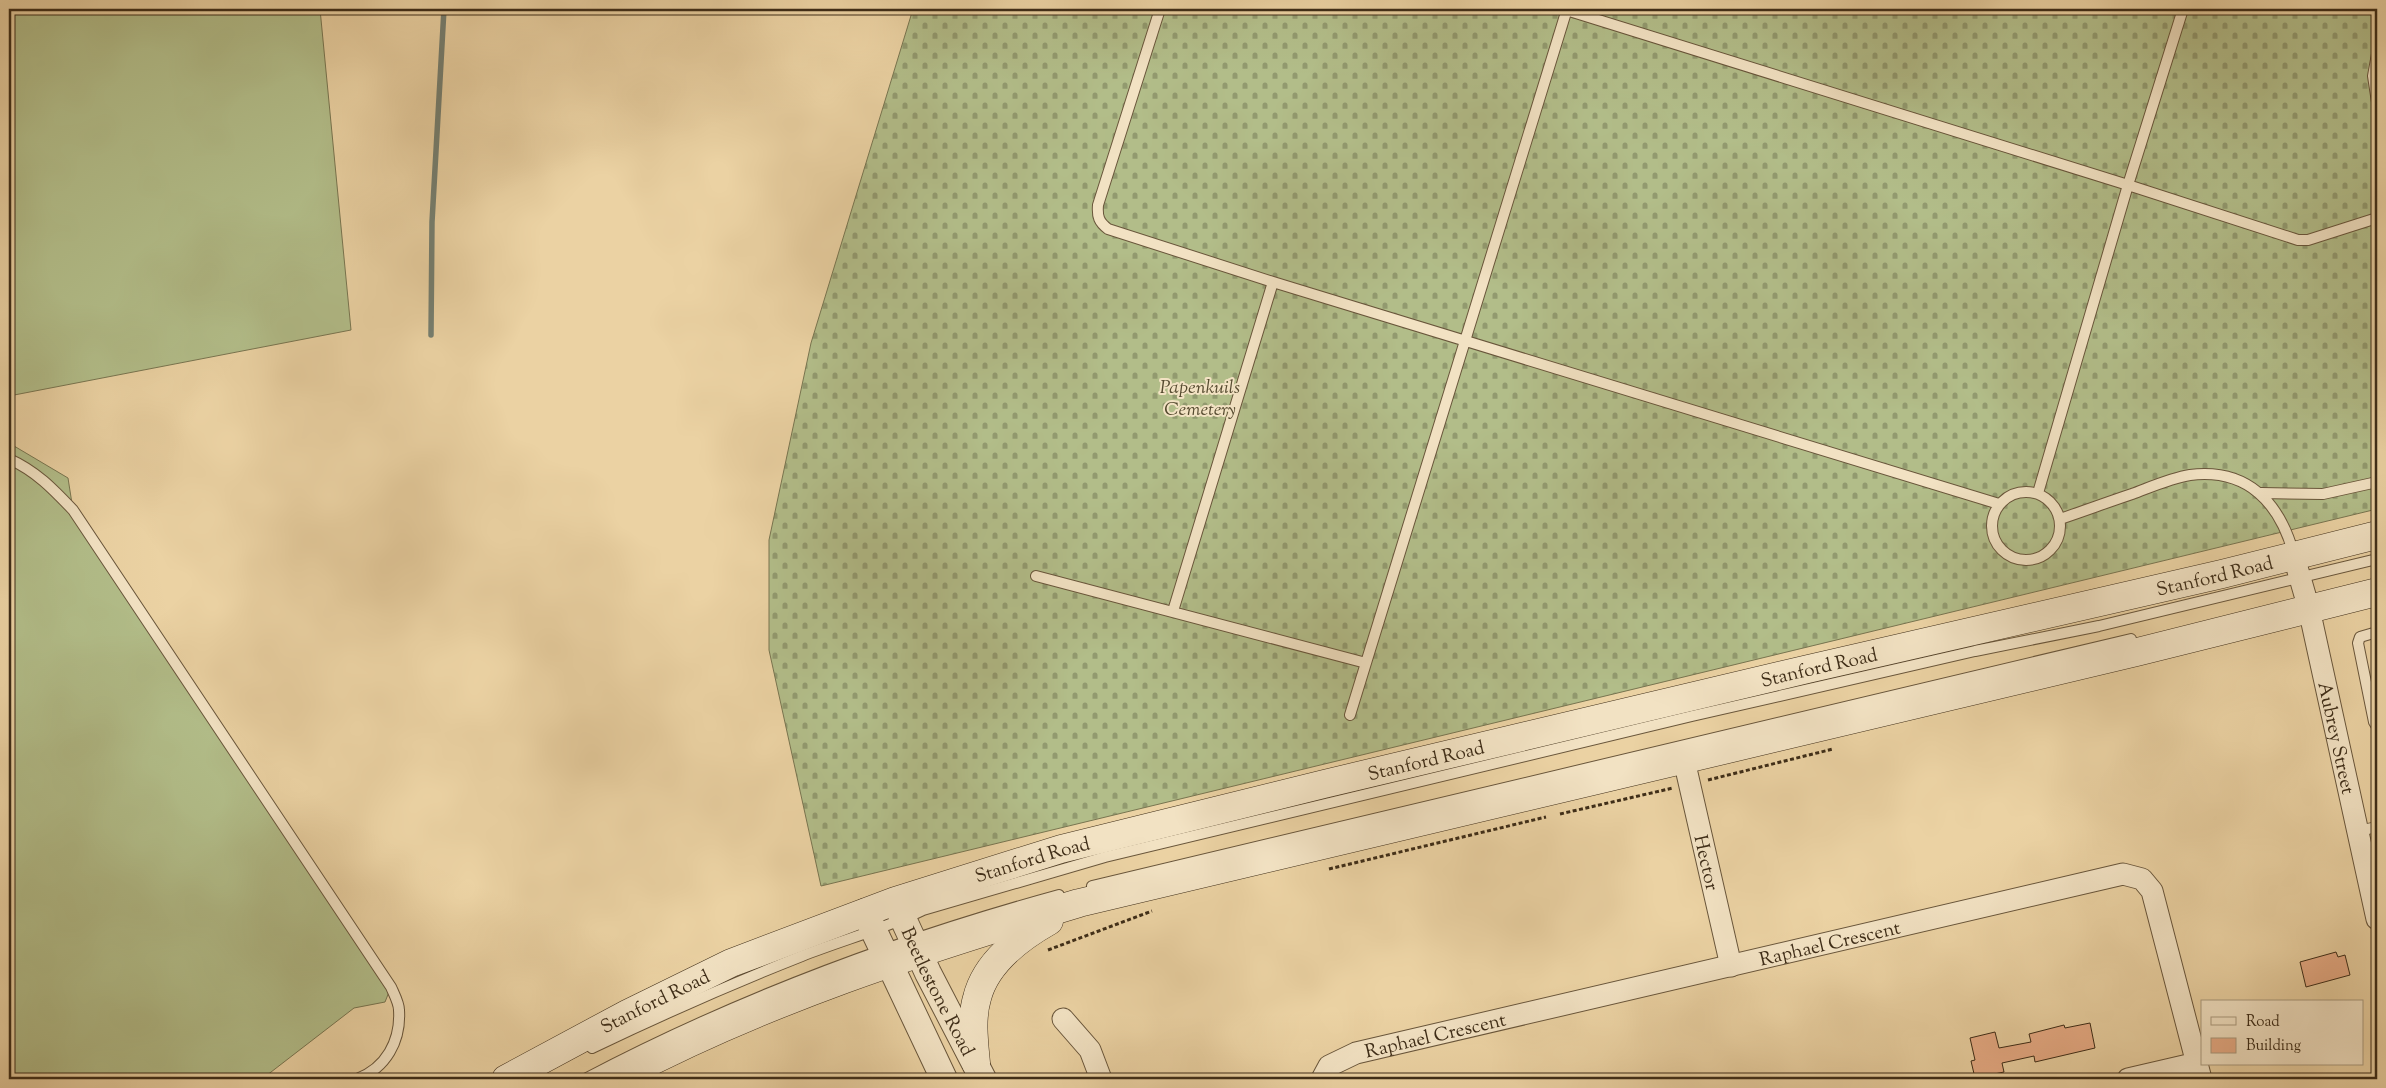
<svg xmlns="http://www.w3.org/2000/svg" width="2386" height="1088" viewBox="0 0 2386 1088" font-family="'Sorts Mill Goudy',serif">
<defs>
<pattern id="cemetery-stones" width="16" height="16" patternUnits="userSpaceOnUse" patternTransform="scale(1.25)"><rect width="16" height="16" fill="#b2bd89"/><path d="M2 7V4a2 2 0 0 1 4 0v3zM10 15v-3a2 2 0 0 1 4 0v3z" fill="#929a6f"/></pattern>
</defs>
<rect width="100%" height="100%" fill="#ebd2a3"/>
<filter id="stains"><feTurbulence type="fractalNoise" baseFrequency=".004" numOctaves="4"/><feColorMatrix values="0 0 0 0 .2 0 0 0 0 .09 0 0 0 0 .02 0 0 0 .5 -.17"/></filter>
<radialGradient id="worn" r=".72"><stop offset=".6" stop-color="#630" stop-opacity="0"/><stop offset="1" stop-color="#630" stop-opacity=".3"/></radialGradient>
<!-- cemetery -->
<path fill="url(#cemetery-stones)" stroke="#787550" d="M913,9h1464v500l-1556,377 -52,-236v-110l42,-197z"/>
<!-- pitch -->
<path fill="#b2bd89" stroke="#787550" d="M9,9h311l31,321 -342,66z
M9,443l59,35 5,32 318,477 -6,15 -31,6 -92,71h-253z"/>
<g fill="none" stroke-linecap="round" stroke-linejoin="round">
<!-- stream -->
<path stroke="#757f71" stroke-width="5.5" d="M431,335l1,-113 12,-213"/>
</g>
<!-- building -->
<path fill="#e7ac86" stroke="#3e2d18" d="M2336,952l2,5 7,-2 5,20 -44,12 -6,-25z
M2090,1023l5,25 -60,14 -1,-6 -32,7 2,9 -29,6 -4,-17 4,-1 -5,-22 25,-6 4,16 32,-6 -2,-8 35,-9 1,3z"/>
<g fill="none" stroke-linecap="round" stroke-linejoin="round">
<!-- service casing -->
<g stroke="#69563b" stroke-width="12">
<path id="service" d="M1160,9l-62,196c-1,12 1,17 10,24l165,53 726,222
M1563,9l565,176 170,55h10l69,-22
M2377,54l-4,22 4,26
M9,459c27,12 44,30 64,51l318,477c3,7 8,16 8,23 2,31 -13,58 -42,69
M1992 526a34 34 0 1 1 68 0a34 34 0 1 1-68 0Z
M2038,493l90,-308 55,-176
M2261,493l62,1 54,-12
M2060,519c24,-8 48,-17 72,-25 19,-7 39,-16 58,-19 58,-7 90,28 104,80
M1036,576l330,87
M1173,611l100,-329
M2377,632l-17,5 -2,6 16,79 3,5
M1350,715l217,-706
M2358,831l19,-4
M1092,886l1039,-247
M592,1048c69,-33 139,-64 210,-92 40,-16 82,-27 121,-46l182,-53 587,-141 283,-65 124,-25 278,-67
M585,1079c150,-79 310,-139 474,-184"/>
</g>
<!-- minor casing -->
<g stroke="#69563b" stroke-width="23">
<g id="minor">
<path id="s1" d="M2294,557l15,52 68,310"/>
<path id="s2" d="M1684,760l47,206"/>
<path d="M1063,1019l27,31 11,29"/>
<path id="s3" d="M1322,1079l7,-13 27,-13 767,-179 19,5 10,12 49,188"/>
<path d="M2128,1079l69,-16"/>
</g>
</g>
<!-- tertiary casing -->
<g stroke="#69563b" stroke-width="28">
<g id="tertiary">
<path id="s4" d="M895,901l33,72 55,106"/>
<path d="M865,912l79,167"/>
</g>
</g>
<!-- secondary casing -->
<g stroke="#3e2d18" stroke-width="29">
<g id="secondary">
<path d="M976,1063c-2,-21 -5,-45 1,-65 9,-36 42,-60 72,-77"/>
<path id="s5" d="M506,1079l121,-65 104,-51 164,-62 166,-52 263,-65 484,-115 414,-95 155,-39"/>
<path d="M617,1079c146,-78 305,-129 462,-176l1058,-251 240,-60"/>
</g>
</g>
<!-- path -->
<path stroke="#3e2d18" stroke-width="3" stroke-dasharray="4 2.5" stroke-linecap="butt" d="M1708,780l125,-31
M1560,814l113,-26
M1329,869l217,-52
M1048,950l104,-39"/>
<!-- service -->
<use href="#service" stroke="#f2e2c3" stroke-width="10"/>
<!-- minor -->
<use href="#minor" stroke="#f2e2c3" stroke-width="21"/>
<!-- tertiary -->
<use href="#tertiary" stroke="#f2e2c3" stroke-width="26"/>
<!-- secondary -->
<use href="#secondary" stroke="#f2e2c3" stroke-width="28"/>
</g>
<g text-anchor="middle" stroke-width="4" stroke-linejoin="round" paint-order="stroke">
<!-- park labels -->
<g font-size="19" font-style="italic" fill="#554a2f" stroke="#f2e2c3">
<text x="1200" y="393">Papenkuils<tspan x="1200" dy="22">Cemetery</tspan></text>
</g>
<!-- street labels -->
<g font-size="19" fill="#3e2d18" stroke="#f2e2c3">
<text dy="7" stroke="none"><textPath href="#s5" startOffset="1788">Stanford Road</textPath></text>
<text dy="7" stroke="none"><textPath href="#s5" startOffset="1382">Stanford Road</textPath></text>
<text dy="7" stroke="none"><textPath href="#s1" startOffset="186">Aubrey Street</textPath></text>
<text dy="7" stroke="none"><textPath href="#s5" startOffset="978">Stanford Road</textPath></text>
<text dy="7" stroke="none"><textPath href="#s5" startOffset="572">Stanford Road</textPath></text>
<text dy="7" stroke="none"><textPath href="#s2" startOffset="105">Hector</textPath></text>
<text dy="7" stroke="none"><textPath href="#s3" startOffset="531">Raphael Crescent</textPath></text>
<text dy="7" stroke="none"><textPath href="#s4" startOffset="100">Beetlestone Road</textPath></text>
<text dy="7" stroke="none"><textPath href="#s5" startOffset="168">Stanford Road</textPath></text>
<text dy="7" stroke="none"><textPath href="#s3" startOffset="126">Raphael Crescent</textPath></text>
</g>
</g>
<!-- margin -->
<rect width="2386" height="1088" fill="none" stroke="#ebd2a3" stroke-width="30"/>
<rect x="10" y="10" width="2366" height="1068" fill="none" stroke="#3e2d18" stroke-width="2.5"/>
<rect x="15" y="15" width="2356" height="1058" fill="none" stroke="#3e2d18"/>
<!-- legend -->
<rect x="2201" y="1000" width="162" height="65" fill="#f2e2c3" stroke="#aa9a7f"/>
<rect x="2211" y="1017" width="25" height="8" fill="#f2e2c3" stroke="#aa9a7f"/>
<text x="2246" y="1026" font-size="15" fill="#3e2d18">Road</text>
<rect x="2211" y="1038" width="25" height="15" fill="#e7ac86" stroke="#aa9a7f"/>
<text x="2246" y="1050" font-size="15" fill="#3e2d18">Building</text>
<rect width="100%" height="100%" filter="url(#stains)"/>
<rect width="100%" height="100%" fill="url(#worn)"/>
</svg>
